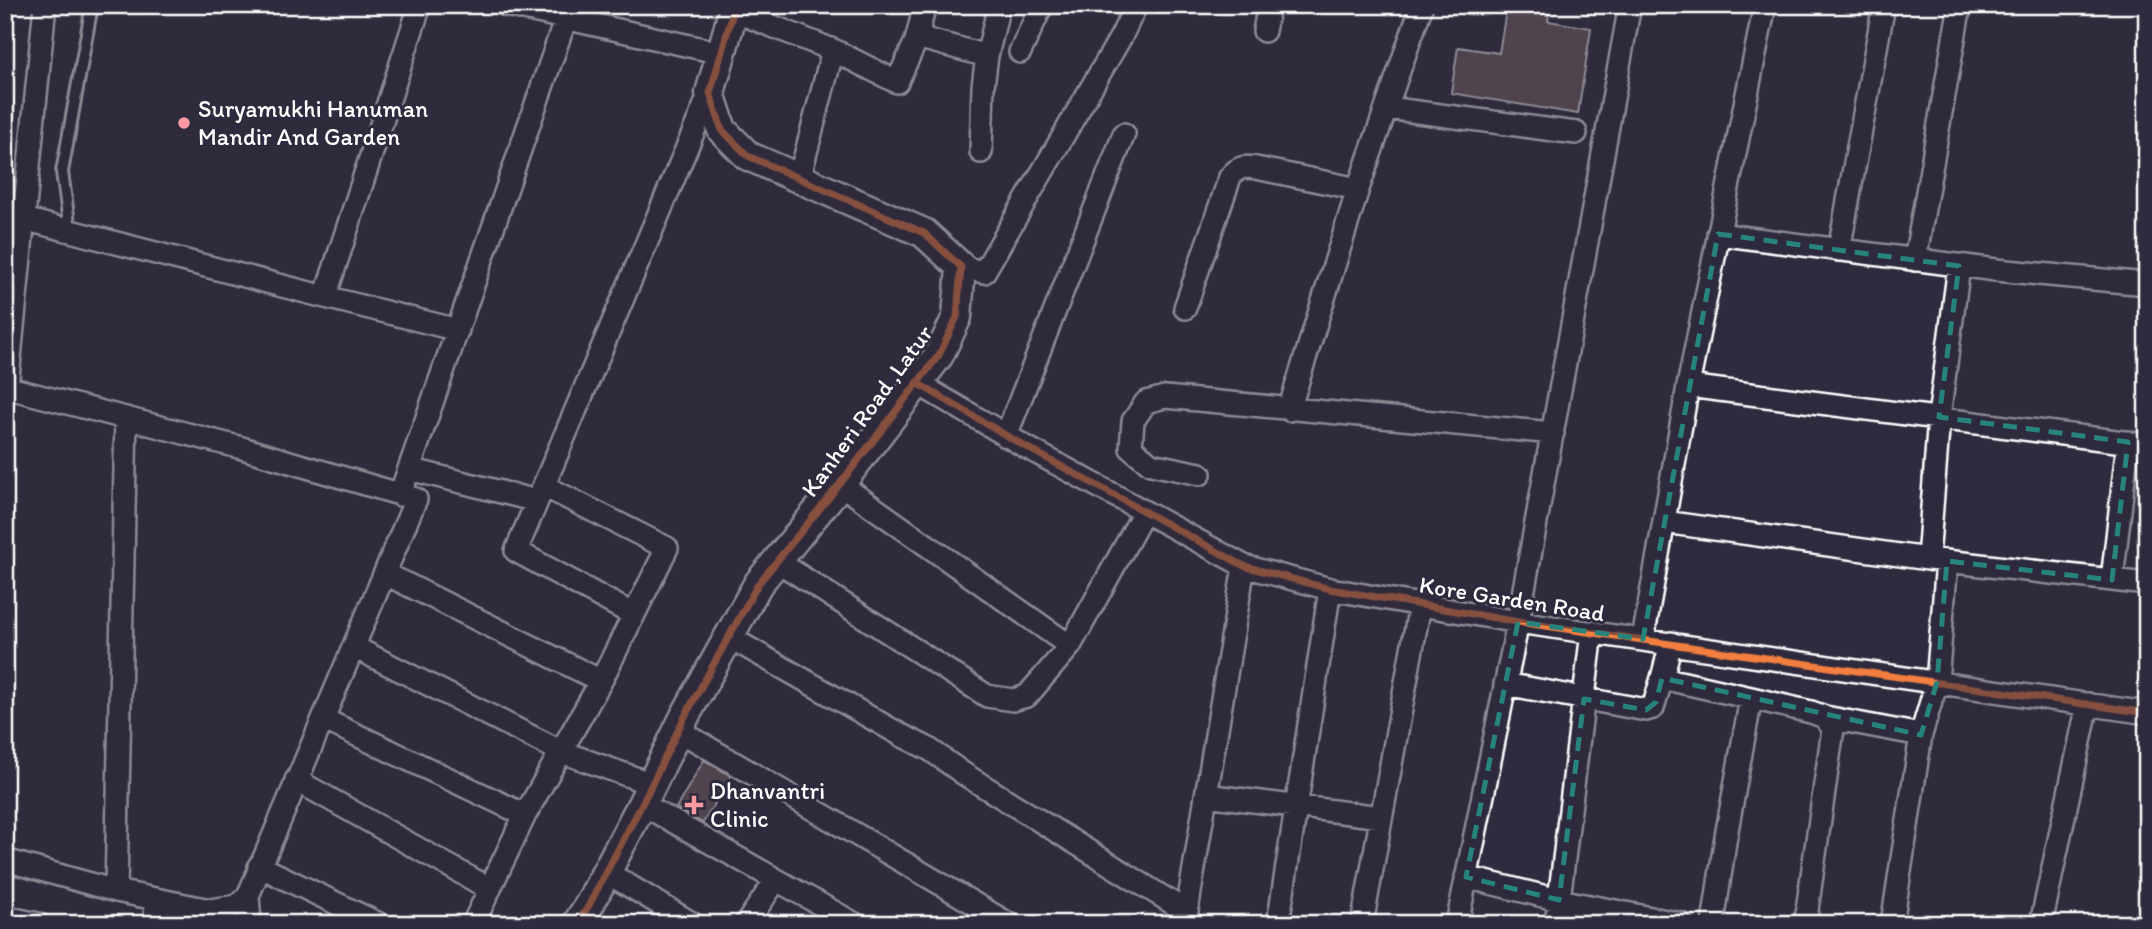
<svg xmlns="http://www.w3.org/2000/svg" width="2152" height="929" viewBox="0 0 2152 929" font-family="Itim,sans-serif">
<rect width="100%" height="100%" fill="#2f2a3d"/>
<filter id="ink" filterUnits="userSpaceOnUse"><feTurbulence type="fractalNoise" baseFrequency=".0143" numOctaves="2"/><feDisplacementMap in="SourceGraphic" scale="14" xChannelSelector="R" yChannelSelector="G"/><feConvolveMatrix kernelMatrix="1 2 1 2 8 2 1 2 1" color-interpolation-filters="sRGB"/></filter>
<g filter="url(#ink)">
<!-- building -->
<path fill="#756362" stroke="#fff" stroke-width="2" d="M1507,5h43l-2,16 43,7 -13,86 -127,-21 7,-46 41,6z
M704,760l27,16 -28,47 -27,-15z"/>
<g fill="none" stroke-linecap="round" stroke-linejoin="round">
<!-- service casing -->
<g stroke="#fff" stroke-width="16">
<path id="service" d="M70,230l-8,-58 30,-167"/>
</g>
<!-- minor casing -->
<g stroke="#fff" stroke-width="26">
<path id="minor" d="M506,5l215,48
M734,11l99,39 -34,129
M1264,31l5,-26
M917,37l70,19
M833,50l64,32 19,-41 9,-36
M1020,52l22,-47
M1387,108l189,25
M981,152l2,-66 4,-30 12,-51
M24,219l301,78 95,-292
M1718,234l278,36 151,14
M1839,250l45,-245
M1915,260l45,-255
M961,267l23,5 138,-237 14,-30
M325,297l133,33
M1185,308l45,-131c8,-10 13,-11 26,-9l102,21
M917,383l109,64 218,119 86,23 188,33 629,91
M1688,386l459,59
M5,387l237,61 174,51 -168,397 -11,10 -27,4 -94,-19
M7,388l38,-383
M1289,410l69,-221 64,-184
M1006,436l118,-302
M409,469l128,32
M1200,474l-49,-10 -20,-16 2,-27 13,-19 19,-5 388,36
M840,484l230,162
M400,495l166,-477
M1664,522l264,37 219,25
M1928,559l11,-142 20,-151
M777,561l210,135 26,4 14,-4 43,-50 74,-134
M386,574l215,107
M2112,580l16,-138
M634,615l-118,-64 194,-458
M729,637l172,98 28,14 35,25 223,138
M1643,639l45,-253 77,-381
M1671,643l-9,35 89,20 -26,144 -12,82
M354,647l208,105 90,32
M1505,684l141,26 7,-2 9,-30
M1751,698l60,14 14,5 8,12 -28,195
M1825,717l96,18
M323,719l202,96
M678,730l331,194
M296,780l194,109
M1206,795l175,22
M642,804l213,120
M5,860l111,31 10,-473
M259,866l120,58
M606,872l87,52
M1466,877l93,23 123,24
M248,896l2,28
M155,899l1,25
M5,917l33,7
M1185,923l59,-357
M473,924l52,-109 76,-134 66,-133 -123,-62
M746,924l30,-44
M1278,924l52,-335
M1362,924l58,-319
M1457,924l61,-302 112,-617
M1556,924l36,-292
M1892,924l29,-189 16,-53 10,-121
M2041,924l47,-220"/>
</g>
<!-- tertiary casing -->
<g stroke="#fff" stroke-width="33">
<path id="tertiary" d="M577,924l12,-19 53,-101 43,-88 73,-132 82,-100 99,-129 18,-38 4,-50 -37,-34 -176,-77 -26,-26 -12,-37 25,-88"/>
</g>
<!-- service -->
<use href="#service" stroke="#2f2a3d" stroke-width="10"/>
<!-- minor -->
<use href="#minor" stroke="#2f2a3d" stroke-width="21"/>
<!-- tertiary -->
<use href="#tertiary" stroke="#2f2a3d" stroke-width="28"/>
<!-- cycleway casing -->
<g stroke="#2f2a3d" stroke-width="11">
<path id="cycleway" d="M917,383l109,64 218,119 86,23 188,33 629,91
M577,924l12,-19 53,-101 43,-88 73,-132 82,-100 99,-129 18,-38 4,-50 -37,-34 -176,-77 -26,-26 -12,-37 25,-88"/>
</g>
<!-- cycleway -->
<use href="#cycleway" stroke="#f27e40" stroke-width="7"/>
</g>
</g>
<!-- marked area -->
<path d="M0 0H2152V929H0ZM1718,234l241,32 -20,151 189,25 -16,138 -165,-19 -10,121 -16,53 -259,-57 -6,24 -10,8 -62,-11 -25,201 -93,-23 52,-255 125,17z" fill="#2f2a3d" fill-opacity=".55" fill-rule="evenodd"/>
<path fill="none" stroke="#27847c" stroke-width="5" stroke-dasharray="14 9" stroke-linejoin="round" d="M1718,234l241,32 -20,151 189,25 -16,138 -165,-19 -10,121 -16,53 -259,-57 -6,24 -10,8 -62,-11 -25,201 -93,-23 52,-255 125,17z"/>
<!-- markers -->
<g fill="#ff9aa2" stroke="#2f2a3d" stroke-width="2.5">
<circle cx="184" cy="123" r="7"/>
<path d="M690.5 794.5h7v7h7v7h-7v7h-7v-7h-7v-7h7z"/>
</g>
<g text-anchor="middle" stroke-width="6" stroke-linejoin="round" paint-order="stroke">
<!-- poi labels -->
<g font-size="24" fill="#fff" stroke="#2f2a3d" text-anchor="start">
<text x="198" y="117">Suryamukhi Hanuman<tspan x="198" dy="28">Mandir And Garden</tspan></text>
<text x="710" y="799">Dhanvantri<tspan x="710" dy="28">Clinic</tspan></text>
</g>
<!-- street labels -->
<g font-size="24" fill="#fff" stroke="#2f2a3d">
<text transform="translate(867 411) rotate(-54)" y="8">Kanheri Road ,Latur</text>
<text transform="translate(1512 599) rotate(9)" y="8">Kore Garden Road</text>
</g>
</g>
<!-- margin -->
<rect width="2152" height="929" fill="none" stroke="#2f2a3d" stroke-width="28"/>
<rect x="14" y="14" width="2124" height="901" fill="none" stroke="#fff" stroke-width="2.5" filter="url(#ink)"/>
</svg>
